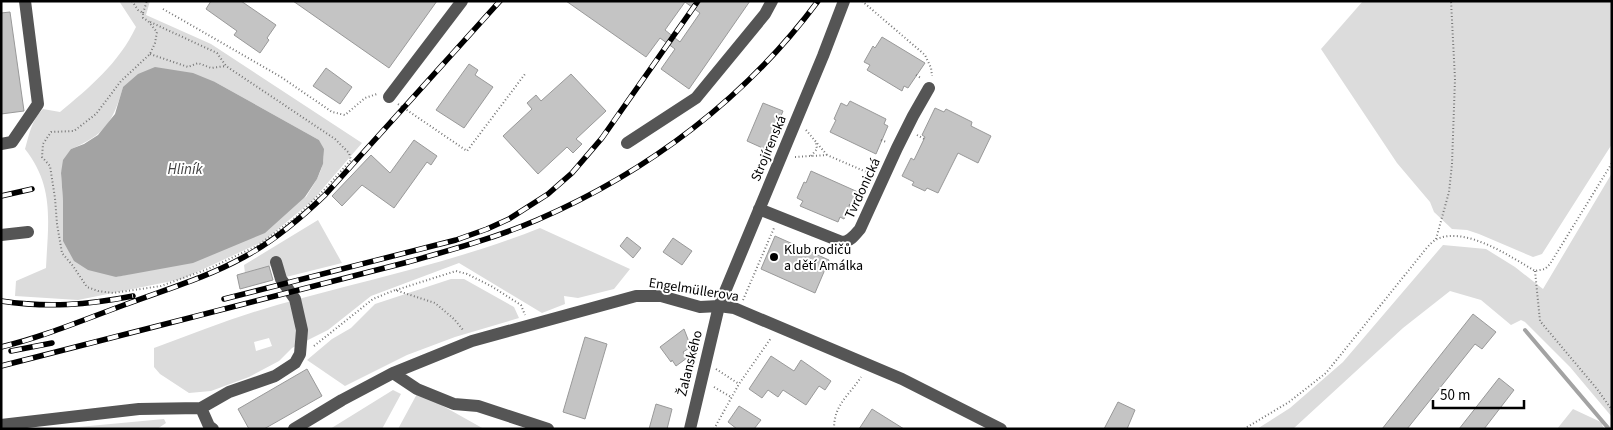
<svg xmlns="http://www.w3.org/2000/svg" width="1613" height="430" viewBox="0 0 1613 430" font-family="'Source Sans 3',sans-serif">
<rect width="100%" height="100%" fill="#fff"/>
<!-- green -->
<path fill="#dcdcdc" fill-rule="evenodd" d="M119,1h31l-4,14 65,29 151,99 -49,57 -49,41 -82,38 -104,21 -63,-4 1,-15 30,-13c2,-45 9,-81 -21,-119 4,-14 7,-30 18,-40l17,3c29,-24 59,-49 76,-85zM215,82l104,58c12,21 -2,39 -13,57l-177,77 -13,3 -53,-76 -2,-28 10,-24c34,-14 42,-27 52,-62z
M1363,1h249v143l-70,110 -9,3 -54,-23 -12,-4 -15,-1 -18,-17 -4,-10 -33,-39 -76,-114z
M1612,173v244l-42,-50 -45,-45 -4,-2 -10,5 -30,-25 -31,-9 -47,37 -110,101h-36l33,-21 53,-46 100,-117 43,4 29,18 28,22z
M318,220l24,43 -68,17 3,-3 -6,-11 -26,7 -1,-8z
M540,228l90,41 -16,20 -36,9 -14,-2 1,8 -23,9 -83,-50 -88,33 -43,34 -36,18 -13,13 -30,16 -38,14 -22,2 -29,-19 -6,-7v-19c41,-15 81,-31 123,-43 88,-25 178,-43 263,-77zM269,338l3,8 -16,5 -2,-9z
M451,279h13l50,28 5,11 -64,19 -48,18 -62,31 -38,-26 25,-21 19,-11 24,-24z
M393,390l8,4 -19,35h-52z
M418,392l66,37h-86z
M1573,409l30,14 -1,2 3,4h-48z
M164,419l2,4 -9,6h-100z"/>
<!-- water -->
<path fill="#a3a3a3" d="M155,67l38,6 22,9 104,58 5,9 -1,15 -6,15 -12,18 -40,36 -72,30 -77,14 -28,-7 -14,-9 -11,-20v-40l-2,-28 2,-13 8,-11 13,-5 14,-9 17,-21 8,-27 15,-13z"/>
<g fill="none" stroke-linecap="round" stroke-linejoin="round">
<!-- stream -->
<path stroke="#a3a3a3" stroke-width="4" d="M1525,330l84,99"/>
</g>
<!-- building -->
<path fill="#c4c4c4" stroke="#999" fill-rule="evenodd" d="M211,1h30l35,24 -9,13 2,2 -9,13 -26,-18 3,-4 -31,-22z
M293,1h144l-48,67z
M566,1h184l-61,88 -28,-20 14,-20 -15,-11 -14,19zM685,2l15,11 -20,29 -15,-12z
M10,12l14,99 -23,3v-101z
M882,37l43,26 -17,25 -4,-2 -2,5 -35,-21 3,-5 -6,-3 9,-16 2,2z
M469,64l9,6 -3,5 18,12 -29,41 -28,-18z
M326,68l26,19 -12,17 -27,-18z
M571,74l35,37 -30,28 6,5 -9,9 -6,-6 -29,27 -35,-38 29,-27 -5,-6 9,-8 5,6z
M850,101l36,18 -2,5 4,2 -12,28 -46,-22 6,-12 -2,-1 7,-16 6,3z
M763,103l20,8 -16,39 -20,-9z
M935,108l9,4 2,-3 26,13 -1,4 20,10 -13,27 -20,-10 -20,40 -11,-5 -2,3 -13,-6 2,-3 -12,-6 9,-18 3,2 11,-23 -3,-2z
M414,140l23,16 -6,9 -4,-3 -33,46 -32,-23 -20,21 -10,-10 39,-41 19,18z
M811,171l47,21 -14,27 -4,-2 -2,5 -38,-16 3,-5 -6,-3 7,-16 2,1z
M775,236l54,24 -14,33 -54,-24z
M627,237l14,11 -8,10 -13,-12z
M673,238l19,13 -10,14 -19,-13z
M269,266l4,14 -33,9 -3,-14z
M1473,314l23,18 -14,17 -7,-5 -68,85h-25z
M684,329l7,18 -8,5 4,6 -11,8 -4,-6 -1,2 -11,-15z
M585,337l22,7 -22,75 -22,-7z
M771,356l23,15 7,-11 30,21 -6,9 -6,-4 -13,19 -23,-15 -5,7 -10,-7 -6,8 -13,-9z
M307,369l15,27 -58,33h-15l-11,-20z
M1499,378l15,12 -30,39h-25z
M1118,402l17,8 -8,19h-23z
M656,404l16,5 -5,20h-18z
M739,406l22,14 -7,9h-17l-9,-7z
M872,409l32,20h-45z"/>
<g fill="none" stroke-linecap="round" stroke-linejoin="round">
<!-- path -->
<path stroke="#777" stroke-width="2" stroke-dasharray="1 2.5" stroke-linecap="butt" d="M132,1l6,9 5,3v5l5,3 9,11 -2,11 -5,11 -29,27 -25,33 -22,17 -23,1 -8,12 -1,13 8,9 5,32 2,26 5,29 11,13 14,21 11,4 15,2 48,-7 47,-17 49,-23 38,-28 30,-29 26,-29 -2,-7 -14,-14 -109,-73 -9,-13 -69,-32
M862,1l63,54 6,13 1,8
M163,9l118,68 51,35 13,3 20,-17 12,-4
M143,13l4,-12
M150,54l38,13 10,-4 13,5 15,-2
M916,75l5,3
M398,104l69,47 58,-77
M806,130l21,25
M917,135l7,4
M881,140l5,2
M811,156l6,-7 -1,-6
M795,157l32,-2 44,19
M849,205l7,3
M1436,239l13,-47 3,-28 3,-85 -4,-78
M1535,271l5,50 57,68 15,21
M396,290l60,-19 11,3 24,12 30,19 4,10
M743,300l31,-72
M314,346l59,-47 22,-9 40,13 19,16 10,12
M716,369l23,15
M714,387l17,10
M714,429l25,-45 32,-46
M834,429c0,-25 15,-33 27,-52
M1244,429l45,-27 37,-29 95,-118c4,-5 10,-13 16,-16 29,-13 74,18 98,32l10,-2 5,-5 62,-101"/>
<!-- minor -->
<path stroke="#555" stroke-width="12" d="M389,97l73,-96
M627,143l69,-45 69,-84 7,-13
M1,144l11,-2 26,-38 -13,-103
M759,209l83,33c8,0 13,-7 18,-13l37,-81 16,-32 16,-28
M1,235l27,-3
M393,373l24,16 37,15 24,2 70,23
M1,425l138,-16 62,-1
M213,429l-4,-3 -8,-18 28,-16 46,-16 20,-13 5,-9 2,-24 -7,-31 -14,-20 -5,-17
M294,429l48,-29 51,-27 79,-32 164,-45h25l39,11 19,-1 15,2 168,71 99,50
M690,429l29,-123 104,-250 21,-55"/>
<!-- rail casing -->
<g stroke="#000" stroke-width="5.5">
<path id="rail" d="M1,196l31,-7
M224,299l232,-59 31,-11 22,-10 39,-25 24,-21 30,-35 96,-137
M1,301c47,7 86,4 132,-5
M1,347c42,-10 82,-27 123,-42 40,-15 82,-27 120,-48 30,-16 56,-38 81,-62l175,-194
M11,351l41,-8
M1,366l407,-104c43,-12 87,-24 129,-42 111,-48 209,-122 281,-219"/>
</g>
<!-- rail -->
<use href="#rail" stroke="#fff" stroke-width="4" stroke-dasharray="11" stroke-linecap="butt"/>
</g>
<!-- markers -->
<circle fill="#000" stroke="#fff" stroke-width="2" cx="774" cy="257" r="5"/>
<g text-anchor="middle" stroke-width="4" stroke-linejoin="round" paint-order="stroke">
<!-- street labels -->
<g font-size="14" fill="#000" stroke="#fff">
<text transform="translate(768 148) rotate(-67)" y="5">Strojírenská</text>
<text transform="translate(862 188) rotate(-65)" y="5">Tvrdonická</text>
<text transform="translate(694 289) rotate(9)" y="5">Engelmüllerova</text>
<text transform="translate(689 363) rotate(-76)" y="5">Žalanského</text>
</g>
<!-- poi labels -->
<g font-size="14" fill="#000" stroke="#fff" text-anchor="start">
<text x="784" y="254">Klub rodičů<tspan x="784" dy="16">a dětí Amálka</tspan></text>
</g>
<!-- water labels -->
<g font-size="15" font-style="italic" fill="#444" stroke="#fff">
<text x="185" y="174">Hliník</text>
</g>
</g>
<!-- border -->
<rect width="1613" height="430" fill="none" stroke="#000000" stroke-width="5"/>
<!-- scale -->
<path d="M1433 400v8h91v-8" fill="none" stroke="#000000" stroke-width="2.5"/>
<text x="1440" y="400" font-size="15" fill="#000000" stroke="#ffffff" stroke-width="4" paint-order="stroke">50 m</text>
</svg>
